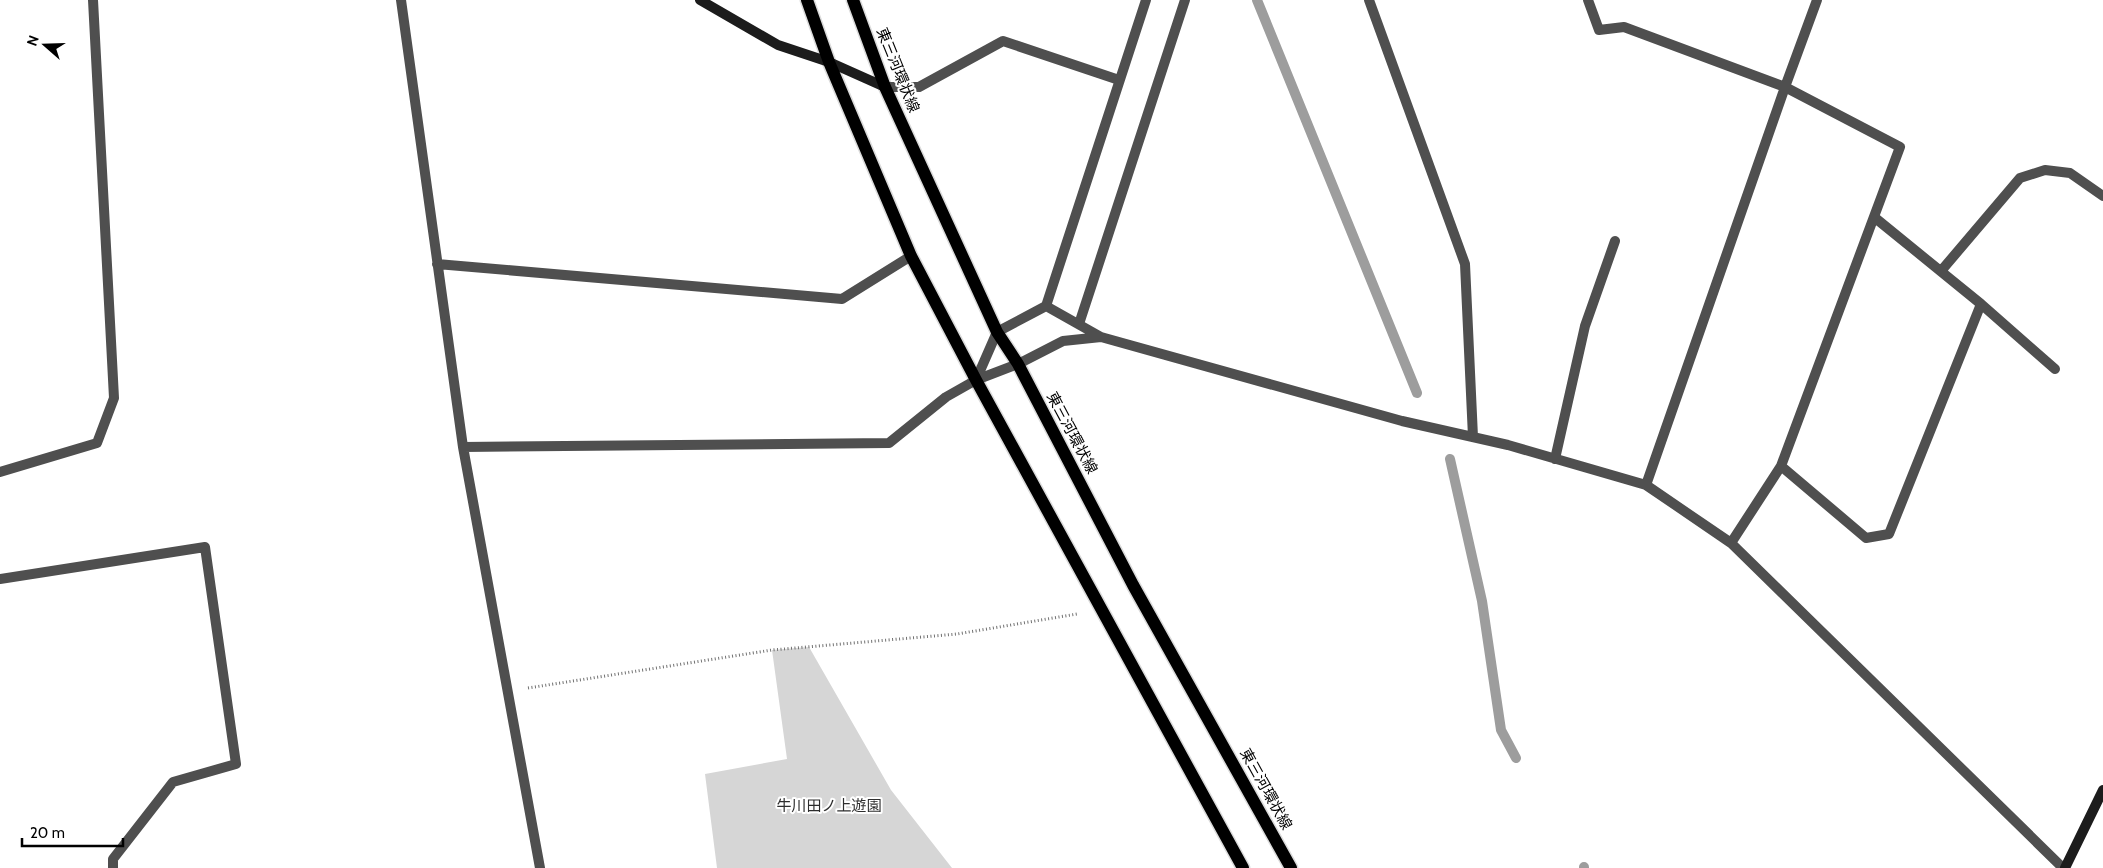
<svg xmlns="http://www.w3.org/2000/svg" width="2103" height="868" viewBox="0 0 2103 868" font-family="Cabin,'Noto Sans JP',sans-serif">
<rect width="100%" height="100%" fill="#fff"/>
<!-- green -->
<path fill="#d6d6d6" d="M809,647l82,143 61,78h-235l-12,-94 82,-15 -15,-109z"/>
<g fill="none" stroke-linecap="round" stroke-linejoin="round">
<!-- stream -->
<path stroke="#9d9d9d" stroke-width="10" d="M1257,0l160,393
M1450,459l32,142 19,129 15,28
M1584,867v1"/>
<!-- primary casing -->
<g stroke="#dbdbdb" stroke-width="15">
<path id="primary" d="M807,0l22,62 82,194 65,124 267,488
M853,0l32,87 112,245 21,32 115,221 158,283"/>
</g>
<!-- path -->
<path stroke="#717171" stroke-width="3" stroke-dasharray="1 2.5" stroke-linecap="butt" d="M528,688l244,-38 185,-16 120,-20"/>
<!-- street -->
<path stroke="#4f4f4f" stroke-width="10" d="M401,0l62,447 77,421
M1369,0l96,264 8,173
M1588,0l11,30 25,-3 161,60 -139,398
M885,87h34l84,-46 116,39
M1874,217l107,87 74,65
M437,264l405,35 69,-43
M1941,271l79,-93 25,-8 25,3 33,23
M1046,306l100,-306
M1079,324l106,-324
M976,380l21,-48 49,-26 55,31 301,84 106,24 138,40 85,58 332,325
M463,447l426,-4 57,-46 30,-17 42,-16 45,-23 38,-4
M1555,459l30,-133 30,-85
M1781,466l85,72 23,-4 92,-230
M0,472l97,-29 17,-45 -21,-398
M1731,543l50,-77 119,-319 -115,-60 32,-87
M0,579l205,-32 31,217 -63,18 -60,77v9"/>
<!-- secondary -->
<path stroke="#1c1c1c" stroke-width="10" d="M700,0l78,45 51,17 56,25
M2065,868l38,-78"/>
<!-- primary -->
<use href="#primary" stroke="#000" stroke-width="12"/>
</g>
<g text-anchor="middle" stroke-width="4" stroke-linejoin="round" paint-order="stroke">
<!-- street labels -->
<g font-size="15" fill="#000" stroke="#fff">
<text transform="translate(898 70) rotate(68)" y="5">東三河環状線</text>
<text transform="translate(1072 433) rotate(62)" y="5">東三河環状線</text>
<text transform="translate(1266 789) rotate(61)" y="5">東三河環状線</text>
</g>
<!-- park labels -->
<g font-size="15" fill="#2d2d2d" stroke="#fff">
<text x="829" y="811">牛川田ノ上遊園</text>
</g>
</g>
<!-- north arrow -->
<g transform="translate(45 45) rotate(290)" stroke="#ffffff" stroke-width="4" paint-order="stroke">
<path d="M0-4L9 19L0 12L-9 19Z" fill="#000000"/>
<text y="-8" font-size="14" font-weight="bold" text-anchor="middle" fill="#000000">N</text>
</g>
<!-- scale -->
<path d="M22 838v8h101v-8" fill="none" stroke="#000000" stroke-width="2.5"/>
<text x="30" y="838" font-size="15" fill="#000000" stroke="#ffffff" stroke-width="4" paint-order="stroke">20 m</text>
</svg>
